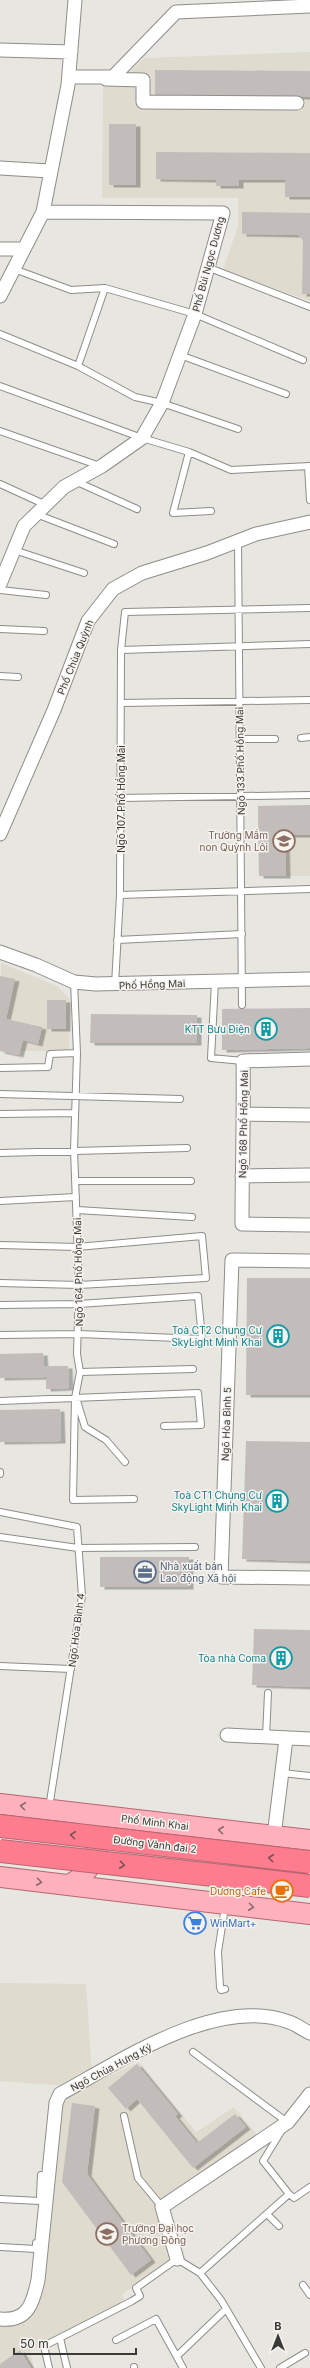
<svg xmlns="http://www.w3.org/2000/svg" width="310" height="2368" viewBox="0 0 310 2368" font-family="Inter,sans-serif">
<defs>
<filter id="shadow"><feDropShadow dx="4.5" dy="2.5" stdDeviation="0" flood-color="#0004"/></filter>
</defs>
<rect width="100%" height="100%" fill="#e7e6e1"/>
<!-- built -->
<path fill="#dfdbcf" d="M310,52v249l-87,-31 15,-44v-28h-136l1,-111 27,-15 14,-14z
M310,805v71h-51l-1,-70z
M1,963l56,23 13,14 -1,51h-49l-1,4 -19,-4z
M0,1983l86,1 6,92 -25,10 -67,-5z
M139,2062l57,70 38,-25 24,29 -95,63 11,60 -52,35 3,9 -95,48 4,17h-34v-43l27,-10 35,-213 5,-6z"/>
<!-- building -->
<path fill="#c2bcba" filter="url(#shadow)" d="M155,70l155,1v26l-155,-1z
M109,124h27v61h-27z
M156,152l154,1v44h-25v-17h-46v6h-23v-6l-60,-1z
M242,212l68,1v81h-8l1,-54 -5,-5 -56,-1z
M310,805v30h-25l1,41h-27l-1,-70z
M0,976l15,3 -9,40 36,8 -4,17 -15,-4 -4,15 -19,-4z
M47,1000h19v29h-19z
M310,1008v40l-88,2v-41z
M91,1014l106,1v28h-107z
M247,1278h63v117h-64z
M43,1353l1,13h24l1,22 -23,1v-12l-46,1v-24z
M60,1409l1,32 -61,1v-32z
M246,1441l64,1v119l-68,-2z
M100,1557h89v30h-89z
M254,1629l56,1v57l-58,-2z
M137,2064l41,50 -3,2 22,27 38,-29 11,13 -53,41 -56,-69 -11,10 -18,-21z
M72,2103l23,3 -8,68 64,86 -20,15 -69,-93z
M20,2350l11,18h-31v-4z"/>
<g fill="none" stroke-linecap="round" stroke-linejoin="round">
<!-- lane casing -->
<g stroke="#8e8d88" stroke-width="8">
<path id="lane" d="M207,267l103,40
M14,269l57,21 34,-2 90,26 108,46
M0,334l78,32 57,31 27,6 76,26
M180,355l106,39
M78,366l27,-78
M0,386l142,52 47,14 42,18 79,-4
M0,431l100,35
M189,452l-16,61 38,-2
M308,466l2,34
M75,481l62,28
M0,484l46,21
M36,514l78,30
M238,541l4,464
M14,550l70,23
M0,590l46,5
M0,629l44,2
M121,650l189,-6
M0,676l18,1
M121,703l189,-3
M301,738l9,-1
M240,739h35
M121,798l189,-3
M120,895l190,-6
M117,940l125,-6
M74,982l3,71 -3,97 5,135 -2,69 3,18 -5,26 -2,102 61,-1
M215,982l-4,76 32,3
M115,985l5,-90 1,-245 4,-38 185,-4
M0,1068l48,-1 2,-13 27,-1
M0,1094l180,5
M0,1114l75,-1
M0,1153l187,-5
M77,1181h114
M0,1201l76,-4
M77,1210l115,7
M0,1245l77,2 125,-11 4,42 -127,7 -79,-2
M0,1305l79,-1 119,-8 4,43 -123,-5 -79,1
M80,1372l113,-3
M0,1401l198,-8 3,32 -37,1
M77,1401l8,26 21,13 19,22
M0,1474v-2
M0,1512l77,15 5,69 -33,212
M0,1537l78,11 117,-1
M0,1666l71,3
M266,1737l2,-44
M282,1773l28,3
M225,1907l-7,45 2,35 1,3 4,-1
M193,2052l94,70
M124,2116l14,62 24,29
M289,2194l5,4 16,-11
M40,2196l1,-21
M0,2199l40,2
M267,2214l12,12
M0,2247l36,2v-6
M200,2273l89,-79 -26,-33 19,-31
M303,2285l7,10
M60,2338l7,30
M116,2340l40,-21 27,49
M177,2356l49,-47
M134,2367v1
M49,2368l-5,-22 88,-45 8,-5 -4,-8 41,-29 23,14 21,27 40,68
M280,2368l25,-15"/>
</g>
<!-- street casing -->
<g stroke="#8e8d88" stroke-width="15">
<path id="street" d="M0,50l71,2
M69,77h44l63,-65 134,-6
M106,79l37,1v22l154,1
M0,168l50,3
M0,249h24
M0,296l43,-84 25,-127 7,-85
M0,584l24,-58 40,-39 38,-21 40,-28 20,-35 33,-89 28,-101 -180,-1
M0,834l54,-124 34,-89 25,-32 29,-16 65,-20 49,-19 54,-12
M0,952l36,13 38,17 22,2 214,-5
M310,1059l-67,2c1,54 -1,108 -1,163l68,1
M244,1114l66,1
M242,1176l68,-1
M310,1261l-78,-1 -11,317 89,1
M227,1735l83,4
M274,1836l12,-97
M177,2259l-15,-52 126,-85 22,-28
M0,2319c28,3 33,-16 38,-39l18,-177 4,-9c61,-33 157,-99 229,-72 7,2 14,8 21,11"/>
</g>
<!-- primary casing -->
<g stroke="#b86570" stroke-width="22">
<path id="primary" d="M0,1804l310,36
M0,1877l310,37
M69,1885c22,-11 38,-41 20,-63"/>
</g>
<!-- lane -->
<use href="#lane" stroke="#fff" stroke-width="6"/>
<!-- street -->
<use href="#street" stroke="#fff" stroke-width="13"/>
<!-- primary -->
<use href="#primary" stroke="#feb1bc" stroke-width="20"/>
<!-- highway-bridge casing -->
<g stroke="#b86570" stroke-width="24" stroke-linecap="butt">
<path id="highway-bridge" d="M0,1826l310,36
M0,1851l310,35"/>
</g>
<!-- highway-bridge -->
<use href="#highway-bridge" stroke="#fd7d8f" stroke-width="22"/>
</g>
<!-- one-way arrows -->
<defs><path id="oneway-chevron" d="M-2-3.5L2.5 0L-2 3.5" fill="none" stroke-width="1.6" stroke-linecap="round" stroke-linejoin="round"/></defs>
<g stroke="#88696c">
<use href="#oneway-chevron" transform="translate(23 1806) rotate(-173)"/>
<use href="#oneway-chevron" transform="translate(221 1830) rotate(-173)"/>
<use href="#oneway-chevron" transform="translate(39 1882) rotate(7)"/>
<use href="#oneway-chevron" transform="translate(251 1907) rotate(7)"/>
</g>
<g stroke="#7e5156">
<use href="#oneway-chevron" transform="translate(73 1835) rotate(-173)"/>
<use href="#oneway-chevron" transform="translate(271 1858) rotate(-174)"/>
<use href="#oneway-chevron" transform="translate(122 1865) rotate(6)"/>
</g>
<!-- icons -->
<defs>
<g id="school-ring" transform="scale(1.15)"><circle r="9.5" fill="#f5f3ee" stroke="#8d6e63" stroke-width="1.5"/><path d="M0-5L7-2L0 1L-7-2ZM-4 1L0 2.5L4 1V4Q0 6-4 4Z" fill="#8d6e63"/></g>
<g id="building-ring" transform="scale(1.15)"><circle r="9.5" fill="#f5f3ee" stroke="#0f9aa8" stroke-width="1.5"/><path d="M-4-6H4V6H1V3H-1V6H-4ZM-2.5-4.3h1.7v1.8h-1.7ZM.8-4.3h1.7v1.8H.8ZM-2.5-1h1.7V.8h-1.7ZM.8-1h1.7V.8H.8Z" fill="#0f9aa8"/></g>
<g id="office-ring" transform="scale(1.15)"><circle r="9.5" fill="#f5f3ee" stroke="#5c6f8a" stroke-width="1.5"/><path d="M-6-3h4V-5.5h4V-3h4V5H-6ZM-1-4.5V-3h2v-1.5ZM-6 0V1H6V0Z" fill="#5c6f8a"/></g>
<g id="cafe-ring" transform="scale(1.15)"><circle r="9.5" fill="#f5f3ee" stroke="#e8710a" stroke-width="1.5"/><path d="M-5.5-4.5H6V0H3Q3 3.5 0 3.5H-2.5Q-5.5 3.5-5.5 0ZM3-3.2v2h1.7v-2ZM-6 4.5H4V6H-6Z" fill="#e8710a"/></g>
<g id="supermarket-ring" transform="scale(1.15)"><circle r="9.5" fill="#f5f3ee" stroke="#3f7fe0" stroke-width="1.5"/><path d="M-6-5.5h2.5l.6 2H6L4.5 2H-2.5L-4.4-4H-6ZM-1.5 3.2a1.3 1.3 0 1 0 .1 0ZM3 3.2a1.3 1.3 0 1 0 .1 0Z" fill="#3f7fe0"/></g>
<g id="university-ring" transform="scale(1.15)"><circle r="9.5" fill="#f5f3ee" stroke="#8d6e63" stroke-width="1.5"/><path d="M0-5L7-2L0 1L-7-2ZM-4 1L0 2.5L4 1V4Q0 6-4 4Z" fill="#8d6e63"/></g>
</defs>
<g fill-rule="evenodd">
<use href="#school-ring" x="284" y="841"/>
<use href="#building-ring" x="266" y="1029"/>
<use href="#building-ring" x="278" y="1336"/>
<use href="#building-ring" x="277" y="1501"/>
<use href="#office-ring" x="145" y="1572"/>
<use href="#building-ring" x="281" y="1658"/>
<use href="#cafe-ring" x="282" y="1891"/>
<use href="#supermarket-ring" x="195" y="1923"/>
<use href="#university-ring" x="107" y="2234"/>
</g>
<g text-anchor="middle" stroke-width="3" stroke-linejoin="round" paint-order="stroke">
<!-- street labels -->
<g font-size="10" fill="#393937" stroke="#f5f3ee">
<text transform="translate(208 264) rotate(-75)" y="4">Phố Bùi Ngọc Dương</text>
<text transform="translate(75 657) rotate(-68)" y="4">Phố Chùa Quỳnh</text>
<text transform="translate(240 761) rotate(-91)" y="4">Ngõ 133 Phố Hồng Mai</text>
<text transform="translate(121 799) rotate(-90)" y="4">Ngõ 107 Phố Hồng Mai</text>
<text transform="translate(152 984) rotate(-2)" y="4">Phố Hồng Mai</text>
<text transform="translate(243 1124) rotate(-89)" y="4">Ngõ 168 Phố Hồng Mai</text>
<text transform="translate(78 1272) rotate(-91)" y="4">Ngõ 164 Phố Hồng Mai</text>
<text transform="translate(226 1424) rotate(-88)" y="4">Ngõ Hòa Bình 5</text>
<text transform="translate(76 1630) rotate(-83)" y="4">Ngõ Hòa Bình 4</text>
<text transform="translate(155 1822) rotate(7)" y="4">Phố Minh Khai</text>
<text transform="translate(155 1844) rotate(7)" y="4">Đường Vành đai 2</text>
<text transform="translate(111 2067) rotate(-28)" y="4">Ngõ Chùa Hưng Ký</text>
</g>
<!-- education labels -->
<g font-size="10" fill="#785e54" stroke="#f5f3ee" text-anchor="end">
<text x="268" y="839">Trường Mầm<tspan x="268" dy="12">non Quỳnh Lôi</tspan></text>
<text x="122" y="2232" text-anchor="start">Trường Đại học<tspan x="122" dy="12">Phương Đông</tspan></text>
</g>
<!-- culture labels -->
<g font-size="10" fill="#0d838f" stroke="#f5f3ee" text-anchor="end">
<text x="250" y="1033">KTT Bưu Điện</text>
<text x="262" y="1334">Toà CT2 Chung Cư<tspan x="262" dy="12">SkyLight Minh Khai</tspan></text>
<text x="262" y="1499">Toà CT1 Chung Cư<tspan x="262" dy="12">SkyLight Minh Khai</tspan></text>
<text x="266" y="1662">Tòa nhà Coma</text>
</g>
<!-- service labels -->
<g font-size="10" fill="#4e5e75" stroke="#f5f3ee" text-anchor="start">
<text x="160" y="1570">Nhà xuất bản<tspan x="160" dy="12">Lao động Xã hội</tspan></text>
</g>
<!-- food labels -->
<g font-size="10" fill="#c56008" stroke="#f5f3ee" text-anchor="end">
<text x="266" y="1895">Dương Cafe</text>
</g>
<!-- shop labels -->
<g font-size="10" fill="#366cbe" stroke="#f5f3ee" text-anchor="start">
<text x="210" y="1927">WinMart+</text>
</g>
</g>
<!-- north arrow -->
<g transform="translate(278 2336)" stroke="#f5f3ee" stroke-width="3" paint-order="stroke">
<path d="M0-3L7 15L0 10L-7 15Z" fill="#393937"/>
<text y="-6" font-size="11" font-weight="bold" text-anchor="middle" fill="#393937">B</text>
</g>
<!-- scale -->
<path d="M14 2348v6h122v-6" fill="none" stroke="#393937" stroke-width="2"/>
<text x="20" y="2348" font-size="12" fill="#393937" stroke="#f5f3ee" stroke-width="3" paint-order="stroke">50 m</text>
</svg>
